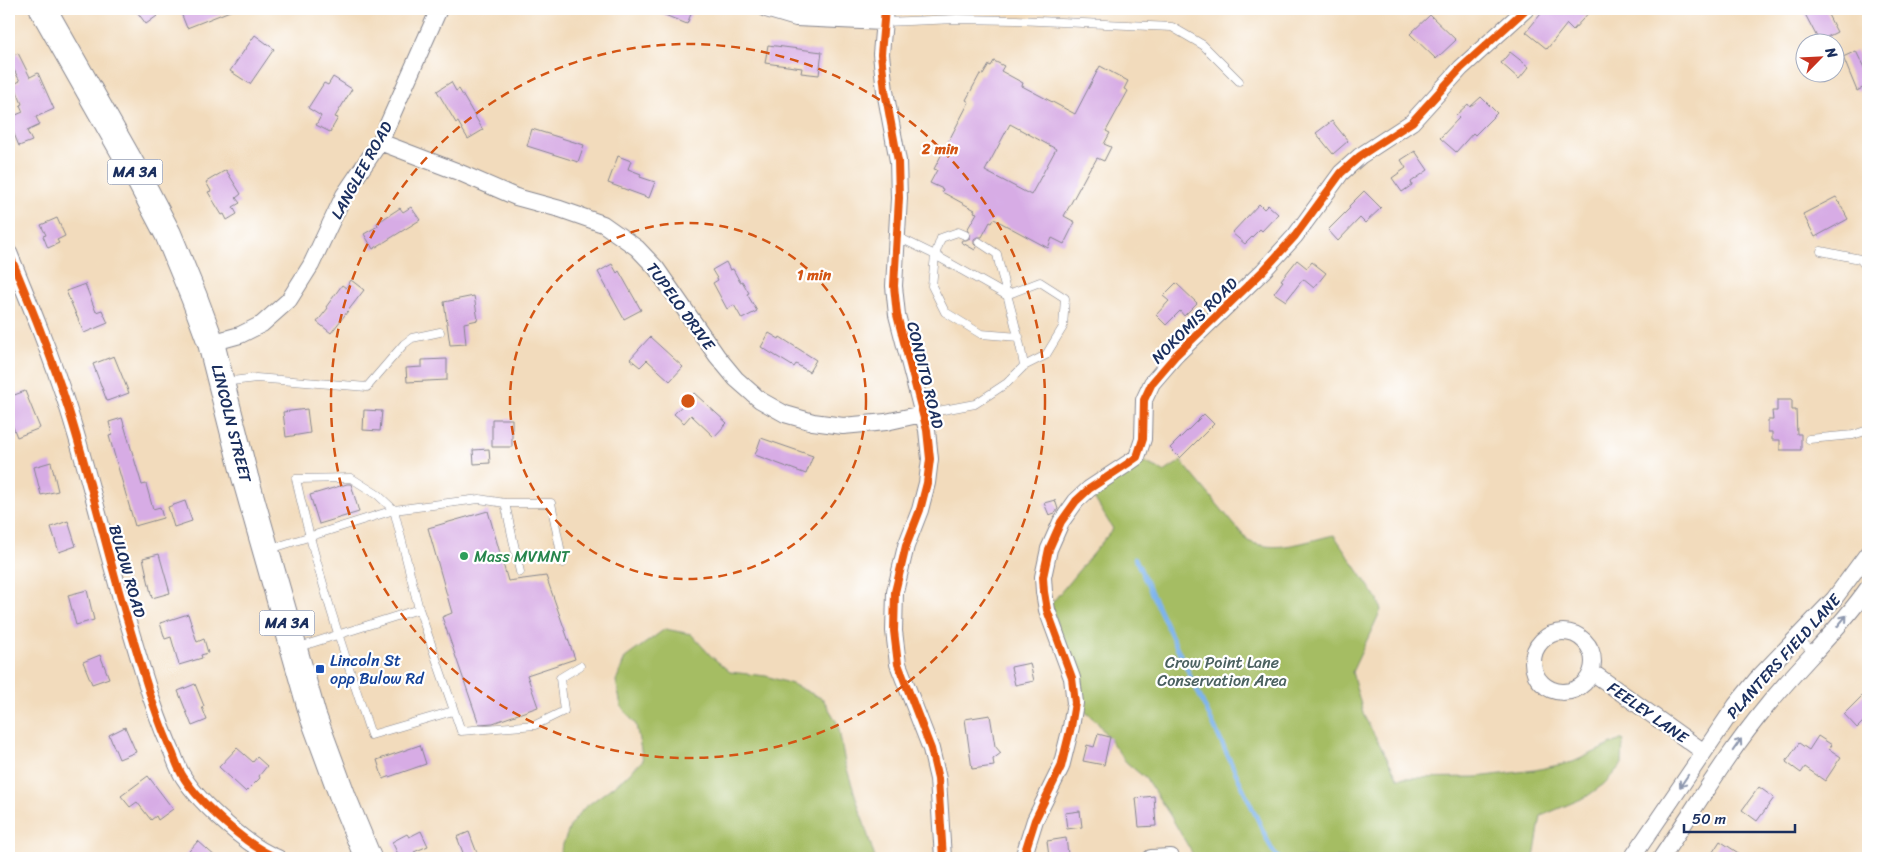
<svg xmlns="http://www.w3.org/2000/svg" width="1877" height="867" viewBox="0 0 1877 867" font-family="Sriracha,sans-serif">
<rect width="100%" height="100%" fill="#fff"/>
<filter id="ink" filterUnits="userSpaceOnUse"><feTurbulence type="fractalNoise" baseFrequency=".02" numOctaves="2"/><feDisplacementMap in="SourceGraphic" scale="10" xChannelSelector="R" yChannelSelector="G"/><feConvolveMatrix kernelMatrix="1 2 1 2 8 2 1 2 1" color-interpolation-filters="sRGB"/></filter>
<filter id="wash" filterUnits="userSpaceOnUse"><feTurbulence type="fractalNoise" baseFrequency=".0096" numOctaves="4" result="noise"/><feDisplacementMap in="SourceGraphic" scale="20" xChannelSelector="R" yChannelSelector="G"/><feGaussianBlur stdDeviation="1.12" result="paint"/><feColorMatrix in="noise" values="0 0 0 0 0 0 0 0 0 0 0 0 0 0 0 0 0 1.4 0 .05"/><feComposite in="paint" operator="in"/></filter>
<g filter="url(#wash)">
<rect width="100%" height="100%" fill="#f2dbbc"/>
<!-- green -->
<path fill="#a5bd63" stroke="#607660" d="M1181,461l67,80c28,13 58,0 86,-6l44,65 3,10 -29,62 12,44 34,62 79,-1 58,-7 38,-8 50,-23 -1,25 -18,20 -18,13 -45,19 -7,42h-339l-25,-43 -24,-36 -20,-17 -29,-40 -16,-14 -30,-104 62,-75 -20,-33 52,-34 19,10z
M665,629l26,5 20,22 19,16 36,4 26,8 31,15 15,25 7,39 30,95h-313l-2,-6 11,-28 13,-16 39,-29 20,-19 -7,-35 -15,-19 -5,-25 9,-23z"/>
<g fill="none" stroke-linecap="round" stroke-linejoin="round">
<!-- stream -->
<path stroke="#7db4ec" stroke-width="4.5" d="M1135,558l137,292 8,8"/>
</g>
<g id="blocks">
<!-- building -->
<path fill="#d7ace5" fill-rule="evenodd" d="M135,9h17l5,7 -11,8z
M192,9h43l-48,19 -6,-15z
M650,9h43l-6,15z
M1545,9h47l-19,21 -6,-6 -20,25 -21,-17z
M1816,9h9l12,23 -18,9 -14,-27z
M1430,15l26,25 -20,19 -26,-25z
M255,35l19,14 -24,35 -20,-13z
M768,45l54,7 -3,23 -18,-2 1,-5 -37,-5z
M1856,51l12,25v9l-11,6 -14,-34z
M1510,52l19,15 -10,12 -18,-16z
M18,53l12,24 8,-4 16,36 -18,8 4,8 -13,6 5,10 -13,5 -10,-24v-4l14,-6 -3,-7 2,-1 -8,-20 6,-3 -11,-20v-3z
M994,61l10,5 -3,5 22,12 -1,3 53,28 25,-48 28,15 -4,8 4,2 -22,40 4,2 -6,11 7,3 -7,14 -7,-3 -5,9 -1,-1 -27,50 11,6 -11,22 -12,-6 -4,10 -54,-29 -2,4 -2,-1 -8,15h-5l-3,2v5l3,3 -2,3 -14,-8 1,-2h4l4,-2v-4l-3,-4 10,-17 -3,-1 1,-2 -33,-18 1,-3 -13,-6 7,-13 -3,-1 35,-67 -3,-2 14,-26 3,1 6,-10 2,1zM1010,124l46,25 -25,46 -46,-24z
M333,77l19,12 -17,28 3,1 -8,14 -14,-7 5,-9 -13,-8 16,-25 4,2z
M451,82l5,9 3,-2 24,41 -15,9 -10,-17 -2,1 -19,-32z
M1481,97l16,16 -22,22 -2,-2 -17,19 -16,-14 19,-20 -3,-3 12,-11 2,3z
M1332,121l16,20 -15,13 -17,-21z
M532,129l52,16 -6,17 -51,-16z
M1415,151l13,19 -17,12 1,3 -10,7 -10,-14 14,-10 -5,-8z
M618,156l13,5 -3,8 13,5 -1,3 15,5 -6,16 -41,-15z
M226,170l15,24 -5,4 4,5 -7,4 4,7 -10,6 -3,-6 -2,1 -8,-13 -6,-10 3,-1 -5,-9z
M1364,191l17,17 -16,15 -5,-5 -22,23 -10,-11 22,-22 -1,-2z
M1836,197l12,22 -33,18 -12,-23z
M1259,204l5,5 4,-4 10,9 -16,17 -2,-2 -15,15 -13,-11z
M411,207l9,13 -47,29 -9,-15 14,-8 -1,-3 23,-15 3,4z
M57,218l8,18 -8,4 2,3 -11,5 -5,-12 3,-1 -5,-10z
M1297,260l10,8 5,-6 14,11 -12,15 -11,-9 -17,22 -12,-8 9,-12 -2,-1z
M726,262l4,8 3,-1 7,13 2,-1 7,12 -2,1 10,17 -15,8 -8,-14 -7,4 -14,-26 5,-3 -6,-10z
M612,264l5,9 2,-2 22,39 -17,9 -26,-47z
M351,280l13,10 -33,43 -14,-11 11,-14 -2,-1 16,-22 4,3z
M1176,283l21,20 -13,13 -4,-5 -14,14 -10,-10 13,-14 -6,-5z
M85,284l11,28 6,-2 6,13 -24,10 -18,-42z
M474,296l4,24 -14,3 2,21 -16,1 -6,-43z
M769,333l10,6 1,-2 36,23 -7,12 -13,-8 -2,3 -33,-20z
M650,337l33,30 -13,14 -23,-21 -7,7 -10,-8z
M114,356l15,37 -22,8 -14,-37z
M447,359v21l-40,2 -1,-14 16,-1v-7z
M25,391l15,37 -23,9 -8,-20v-20z
M694,393l33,30 -13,14 -23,-22 -7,8 -10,-9z
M1777,400h15v10h4l1,24h4v16h-21v-10h-8v-8h-4v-12h5l-1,-9h5z
M307,409l3,24 -24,4 -3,-25z
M364,410l18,1 -2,20 -17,-1z
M1204,414l10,10 -34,34 -10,-10z
M122,418l20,67 4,-1 7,25 7,-2 3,11 -28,8 -26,-90 3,-1 -3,-13z
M492,419h20v28h-20z
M761,438l52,18 -7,18 -51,-19z
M489,449l1,14 -16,1 -1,-14z
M51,462l7,29 -17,4 -7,-28z
M347,484h4l8,28 -40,12 -9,-29z
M1055,500l3,9 -3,4 -6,2 -5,-12z
M185,501l7,20 -18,6 -6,-20z
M488,511l20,70 38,-5 29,83 -48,16 11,32 -45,16 -14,1 -37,-107 10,-4 -24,-85z
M68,521l8,25 -17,6 -8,-25z
M159,554l11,39 -18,5 -9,-40z
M87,590l7,30 -18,5 -8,-30z
M188,614l9,28 7,-3 4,14 -7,2 1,3 -23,7 -8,-28 -6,2 -5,-16z
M100,655l9,23 -17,6 -9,-22z
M1030,663l4,18 -19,4 -4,-18z
M195,684l9,22 -2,1 5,13 -15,6 -14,-35z
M1868,690v27l-11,11 -13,-14z
M990,715l5,31 6,7 -8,6 1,7 -22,3 -7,-50z
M125,727l11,25 -17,7 -10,-24z
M1098,734l12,3 -6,28 -21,-4 4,-16 7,2z
M1818,736l14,9 -3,4 12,8 -16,24 -20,-14 -4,6 -15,-11 13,-19 10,7z
M420,745l6,19 -43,15 -6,-19z
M237,748l16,14 4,-5 10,9 -8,10 1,2 -14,14 -27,-25z
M148,776l25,33 -15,11 -2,-4 -5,4 -14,-18 -7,5 -9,-11z
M1759,787l15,11 -17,23 -15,-11z
M1154,796l2,30 -17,1 -3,-29z
M1080,811l2,16 -15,2 -2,-16z
M421,831l7,15 -14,6 3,6h-17l-8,-16 15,-8 2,3z
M469,832l8,21 -12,5 -8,-21z
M1066,838l2,16 -19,3 -2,-16z
M198,841l19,17h-34z
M1720,841l26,17h-37z"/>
</g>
</g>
<g filter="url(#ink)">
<use href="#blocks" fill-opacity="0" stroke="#86858d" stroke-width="1"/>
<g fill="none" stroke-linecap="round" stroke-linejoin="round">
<!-- service casing -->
<g stroke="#86858d" stroke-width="9">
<path id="service" d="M884,22l73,-3 59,1 156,7 31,18 36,36
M965,235l-7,-3 -17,6 -6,17 -3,31 13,26 36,22 38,3
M896,236l39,19 71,40 34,-13 25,16 -2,29 -17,28 -22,11 -17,17 -32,21 -53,10
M979,242l18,12c8,38 21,74 27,112
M1821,251l39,8 8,10
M224,382l32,-4 111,9 37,-43 8,-6 28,-6
M1809,439l44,-4 15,-5
M505,503h46l12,60
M270,549l124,-39 25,99 42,122 74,-6 29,-14 -4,-33 20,-12
M1798,638l16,15
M296,648l123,-39
M453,711l-82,24c-28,-85 -56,-169 -75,-256l55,-1 27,17 16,15 85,-11 26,4 15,69"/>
</g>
<!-- minor casing -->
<g stroke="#86858d" stroke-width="18">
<path id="minor" d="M766,9l30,9 87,4
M885,9l-4,45 4,37 13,70 1,37 -5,88 3,29 30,115 3,29 -3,24 -7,27 -14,36 -11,46 -1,39 4,33 33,85 7,30 5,79
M380,142l76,29 60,26 44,12 43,15 34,24 19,20 61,88 19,23 24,21 25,14 28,8 30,4 43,-4 36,-8
M9,253c21,51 42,102 59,155 22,69 38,141 59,211 14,45 26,92 46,135 3,8 6,17 11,24 16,25 66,71 94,80
M211,343l29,-8 22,-11 27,-24 22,-35 33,-70 36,-53 59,-133
M1533 662a30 30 0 1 1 60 0a30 30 0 1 1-60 0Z
M1592,672l112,80
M1023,858l12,-38 26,-53 10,-40 4,-24 -3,-25 -25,-68 -3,-18 -1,-15 6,-28 12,-27 15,-21 13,-12 38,-25 10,-7 6,-18 1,-39 8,-17 24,-28 87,-84 32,-35 46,-63 19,-17 52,-34 49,-54 65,-59
M1151,858l20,-1
M1632,858l104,-153 21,-26 77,-80 34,-46
M1661,858c34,-50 66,-104 105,-151 33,-41 72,-76 102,-119"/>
</g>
<!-- primary casing -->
<g stroke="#86858d" stroke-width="28">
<path id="primary" d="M43,9l93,164 32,61 26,63 17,46 34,134 68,239 31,84 24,58"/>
</g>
<!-- service -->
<use href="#service" stroke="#fff" stroke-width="8"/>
<!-- minor -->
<use href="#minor" stroke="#fff" stroke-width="16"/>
<!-- primary -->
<use href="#primary" stroke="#fff" stroke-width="26"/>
<!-- cycleway casing -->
<g stroke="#fff" stroke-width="11">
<path id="cycleway" d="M885,9l-4,45 4,37 13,70 1,37 -5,88 3,29 30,115 3,29 -3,24 -7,27 -14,36 -11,46 -1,39 4,33 33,85 7,30 5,79
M9,253c21,51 42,102 59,155 22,69 38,141 59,211 14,45 26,92 46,135 3,8 6,17 11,24 16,25 66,71 94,80
M1023,858l12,-38 26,-53 10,-40 4,-24 -3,-25 -25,-68 -3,-18 -1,-15 6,-28 12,-27 15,-21 13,-12 38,-25 10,-7 6,-18 1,-39 8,-17 24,-28 87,-84 32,-35 46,-63 19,-17 52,-34 49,-54 65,-59"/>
</g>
<!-- cycleway -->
<use href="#cycleway" stroke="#e8590c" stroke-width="8"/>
</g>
<!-- one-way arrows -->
<defs><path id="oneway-shaft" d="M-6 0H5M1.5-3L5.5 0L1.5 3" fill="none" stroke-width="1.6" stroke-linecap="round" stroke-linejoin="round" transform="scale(1.25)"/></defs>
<g stroke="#8d97ae">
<use href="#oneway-shaft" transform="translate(1842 621) rotate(-50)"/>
<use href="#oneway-shaft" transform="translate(1737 745) rotate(-55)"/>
<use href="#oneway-shaft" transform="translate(1684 781) rotate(124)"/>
</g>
</g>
<!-- distance rings -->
<g fill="none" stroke="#d45514" stroke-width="2.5" stroke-dasharray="9 6">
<circle cx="688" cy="401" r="178"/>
<circle cx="688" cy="401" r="357"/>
</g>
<!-- markers -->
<circle fill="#2e9e5b" stroke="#fff" stroke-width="2" cx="464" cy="556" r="5"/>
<rect fill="#1a4fb4" stroke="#fff" stroke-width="2" x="315" y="664" width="10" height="10" rx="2.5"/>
<g text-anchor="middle" stroke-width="4.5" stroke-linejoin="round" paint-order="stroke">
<!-- shield labels -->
<g fill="#fff" stroke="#5f6d8e" stroke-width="1">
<rect x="107.5" y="159.5" width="55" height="25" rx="4"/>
<rect x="259.5" y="610.5" width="55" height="25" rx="4"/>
</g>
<g font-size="15" font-weight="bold" fill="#1b2f5e">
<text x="135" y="177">MA 3A</text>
<text x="287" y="628">MA 3A</text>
</g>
<!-- street labels -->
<g font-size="16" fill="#1b2f5e" stroke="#fff">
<text transform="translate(361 170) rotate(-61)" y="6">LANGLEE ROAD</text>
<text transform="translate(681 306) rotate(54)" y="6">TUPELO DRIVE</text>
<text transform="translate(1194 320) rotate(-45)" y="6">NOKOMIS ROAD</text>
<text transform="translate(926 375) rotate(76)" y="6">CONDITO ROAD</text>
<text transform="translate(232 423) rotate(76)" y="6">LINCOLN STREET</text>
<text transform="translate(128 571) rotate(74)" y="6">BULOW ROAD</text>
<text transform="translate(1783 656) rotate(-48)" y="6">PLANTERS FIELD LANE</text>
<text transform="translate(1648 712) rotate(35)" y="6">FEELEY LANE</text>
</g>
<!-- leisure labels -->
<g font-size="16" fill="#27864d" stroke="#fff" text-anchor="start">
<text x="474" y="562">Mass MVMNT</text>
</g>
<!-- transit labels -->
<g font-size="16" fill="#164399" stroke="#fff" text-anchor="start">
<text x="330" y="666">Lincoln St<tspan x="330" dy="18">opp Bulow Rd</tspan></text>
</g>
<!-- park labels -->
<g font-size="16" fill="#4b6160" stroke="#fff">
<text x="1222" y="668">Crow Point Lane<tspan x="1222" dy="18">Conservation Area</tspan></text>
</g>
</g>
<circle cx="688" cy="401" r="8" fill="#d45514" stroke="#fff" stroke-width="2.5"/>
<g font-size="15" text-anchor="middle" font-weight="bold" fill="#d45514" stroke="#fff" stroke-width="4.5" stroke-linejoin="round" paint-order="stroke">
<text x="940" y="154">2 min</text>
<text x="814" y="280">1 min</text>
</g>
<!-- margin -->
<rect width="1877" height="867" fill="none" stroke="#fff" stroke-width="30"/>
<!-- north arrow -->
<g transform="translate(1820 58) rotate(66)"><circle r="24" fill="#ffffff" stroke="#a4acbf"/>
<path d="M0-4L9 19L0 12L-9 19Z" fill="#c8321e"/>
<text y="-8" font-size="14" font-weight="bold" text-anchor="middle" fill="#1b2f5e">N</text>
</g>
<!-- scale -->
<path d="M1684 824v8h111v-8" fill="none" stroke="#1b2f5e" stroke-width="2.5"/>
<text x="1692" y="824" font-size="15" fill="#1b2f5e" stroke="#ffffff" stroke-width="4" paint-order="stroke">50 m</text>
</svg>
